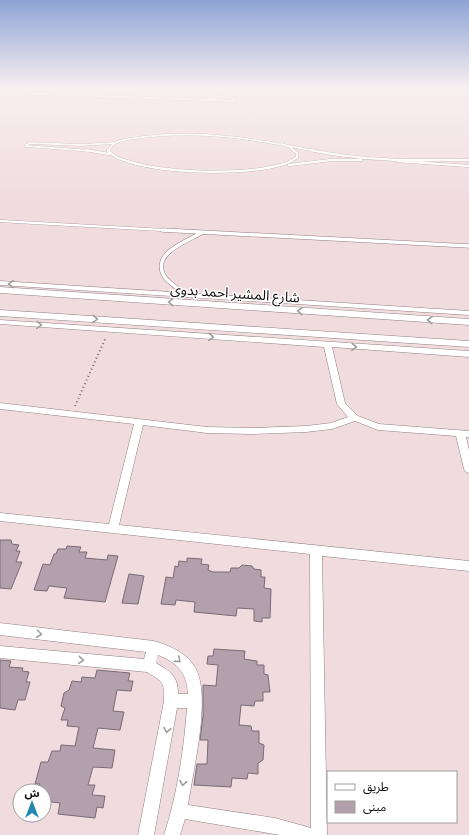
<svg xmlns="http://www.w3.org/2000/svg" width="469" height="835" viewBox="0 0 469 835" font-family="'Archivo Narrow','Noto Sans Arabic',sans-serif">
<rect width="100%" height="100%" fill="#f0dbdf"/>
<!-- building -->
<path fill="#b2a1ac" stroke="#796a74" d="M0,540h11l1,4 7,1 -3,6h4l-4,11h6l-11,27 -11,-1z
M67,546l14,1 -2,5h8l-2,6 22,2 1,-5 10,1 -13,46 -41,-4 3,-10 -18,-2 -2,5 -13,-1 9,-26 7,1 4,-11h2l2,-5h8z
M187,558l15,1 -1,5 8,1 -1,5 5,2h17l1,-4h8l3,-3 10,1 2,3 7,1v7h4l-1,11 7,1 -1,29h-8v4l-8,-1v-12l-17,-1 -1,8 -42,-4 1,-10 -19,-2 -1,5 -14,-1 5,-27 7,1 2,-12 3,1 1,-6 8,1z
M129,574l15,2 -6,28 -16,-1z
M214,649l31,2 -1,8 13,2v4h7v9l4,1 2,17h-7v9h-8l-1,5 -13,-1 -2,20 12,1 1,5h7v12l5,2 -1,15 -5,3v11l-10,-1 -1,6 -15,-1 -1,9 -37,-2 3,-21h10l1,-24h-8l3,-24v-31l13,1 2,-21 -11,-1 1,-8h5z
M0,660l11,1 -2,6 14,1 -1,3 7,1 -3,10h4l-5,18h-7l-3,10 -15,-2z
M97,670l33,3 -2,8h5l-2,10 -14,-1 -4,21 11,1 -4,18 -22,-2 -5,20 22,2 -3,18 -19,-1 -5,18h7l-3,10 13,1 -2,12 -6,-1 -2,11 -37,-4 2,-11 -16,-2v-10h-6l2,-7h-5l6,-22h7l4,-11h8l1,-6 14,1 4,-19 -12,-1 1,-6h-7l4,-12 -4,-2 3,-13 5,-3 3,-9 9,1 1,-5 13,1z"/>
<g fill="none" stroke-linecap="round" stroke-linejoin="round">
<!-- service-far2 casing -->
<g stroke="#917e82" stroke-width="2.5">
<path id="service-far2" d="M232,88l-3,7 6,6
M0,95l41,-1 194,7
M211,99l8,-3 5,-8
M282,144l8,3 4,4
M26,146l3,-3 52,2 33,-2
M26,146l65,5
M108,151c6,-13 23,-12 35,-14 59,-7 115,2 172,14"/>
</g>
<!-- service-far1 casing -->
<g stroke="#917e82" stroke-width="3">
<path id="service-far1" d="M85,150l24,4
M109,150l-1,1c4,3 8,7 13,8 40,15 122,17 163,5 4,-1 9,-4 13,-7v-4l-4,-3
M310,150c52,11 106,11 159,10
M397,161l72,5
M289,165l42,-5h30
M0,221l181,10"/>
</g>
<!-- service casing -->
<g stroke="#917e82" stroke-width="4.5">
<path id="service" d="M162,230l307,16
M184,296c-5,-9 -15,-12 -20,-20 -13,-23 24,-35 37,-43"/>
</g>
<!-- minor casing -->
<g stroke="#917e82" stroke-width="1">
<path id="minor" d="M0,281l469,30v4l-469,-30z
M0,320l469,31v6l-137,-10 13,56 13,13 21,8 90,7v6h-3l3,13v23l-3,-1 -2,-3 -8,-33 -78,-6 -23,-9 -23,8 -26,3 -54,2 -45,-1 -64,-8 -24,100 350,36v10l-147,-15 5,279h-47l-95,-16 -5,16h-16c13,-39 20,-86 23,-127h-10l-23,127h-16l26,-134c0,-20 0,-18 -17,-29l-147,-14v-12l144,13 2,-7 -146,-17v-12l154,18c16,5 34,12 42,28 15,30 -3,101 -8,136l87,13 36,10 -1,-274 -310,-33v-8l109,11 25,-100 -134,-15v-6l207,24 45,1 54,-2 25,-3 17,-6 -11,-13 -13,-57 -324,-23zM158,655c20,8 29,18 30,39h-10c0,-18 -7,-22 -22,-31z"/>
</g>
<!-- tertiary casing -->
<g stroke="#917e82" stroke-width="1">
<path id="tertiary" d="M0,287l469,32v6l-469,-32z
M0,310l469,31v6l-469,-31z"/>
</g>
<!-- path -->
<path stroke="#77696c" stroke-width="2" stroke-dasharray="1 3" stroke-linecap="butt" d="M75,406l31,-69"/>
<!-- service-far2 -->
<use href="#service-far2" stroke="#fff" stroke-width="2"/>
<!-- service-far1 -->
<use href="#service-far1" stroke="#fff" stroke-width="2.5"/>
<!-- service -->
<use href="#service" stroke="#fff" stroke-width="3.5"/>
<!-- minor -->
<use href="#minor" fill="#fff" fill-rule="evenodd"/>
<!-- tertiary -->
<use href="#tertiary" fill="#fff" fill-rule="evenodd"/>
</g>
<!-- one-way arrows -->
<defs><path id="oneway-chevron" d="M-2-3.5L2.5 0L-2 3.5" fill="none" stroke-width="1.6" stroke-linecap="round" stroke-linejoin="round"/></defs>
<g stroke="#a09d9e">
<use href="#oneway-chevron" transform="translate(11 284) rotate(-176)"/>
<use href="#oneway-chevron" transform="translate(171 302) rotate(-176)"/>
<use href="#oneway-chevron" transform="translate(300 311) rotate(-176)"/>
<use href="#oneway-chevron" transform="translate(95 319) rotate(4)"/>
<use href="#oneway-chevron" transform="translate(430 320) rotate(-176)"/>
<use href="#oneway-chevron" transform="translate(39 325) rotate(4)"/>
<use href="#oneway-chevron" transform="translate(211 337) rotate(4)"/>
<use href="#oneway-chevron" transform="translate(354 347) rotate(4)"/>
<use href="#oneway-chevron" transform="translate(39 634) rotate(7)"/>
<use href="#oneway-chevron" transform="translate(81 660) rotate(5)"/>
<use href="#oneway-chevron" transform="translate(178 660) rotate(42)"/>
<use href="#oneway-chevron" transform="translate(167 730) rotate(101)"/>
<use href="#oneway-chevron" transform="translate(183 783) rotate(99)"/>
</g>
<!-- sky -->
<linearGradient id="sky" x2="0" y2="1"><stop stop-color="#8ea4d5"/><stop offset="0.43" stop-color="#f8eff1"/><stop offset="1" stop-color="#f8eff1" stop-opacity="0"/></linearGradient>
<rect width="469" height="205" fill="url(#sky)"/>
<g text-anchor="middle" stroke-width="3" stroke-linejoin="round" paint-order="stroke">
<!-- street labels -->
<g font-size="14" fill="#120b0d" stroke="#fff">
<text transform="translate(235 293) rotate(4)" y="5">شارع المشير احمد بدوى</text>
</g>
</g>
<!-- legend -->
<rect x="327" y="771" width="130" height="52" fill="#ffffff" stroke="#a09d9e"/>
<rect x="335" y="784" width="20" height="6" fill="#ffffff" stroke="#a09d9e"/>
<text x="363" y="791" font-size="12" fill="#120b0d">طريق</text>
<rect x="335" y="801" width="20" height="12" fill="#b2a1ac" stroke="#a09d9e"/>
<text x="363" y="811" font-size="12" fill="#120b0d">مبنى</text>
<!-- north arrow -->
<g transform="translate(32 803)"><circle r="19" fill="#ffffff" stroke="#a09d9e"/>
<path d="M0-3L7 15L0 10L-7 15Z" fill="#2287b1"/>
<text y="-6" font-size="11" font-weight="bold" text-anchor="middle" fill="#120b0d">ش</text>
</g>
</svg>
